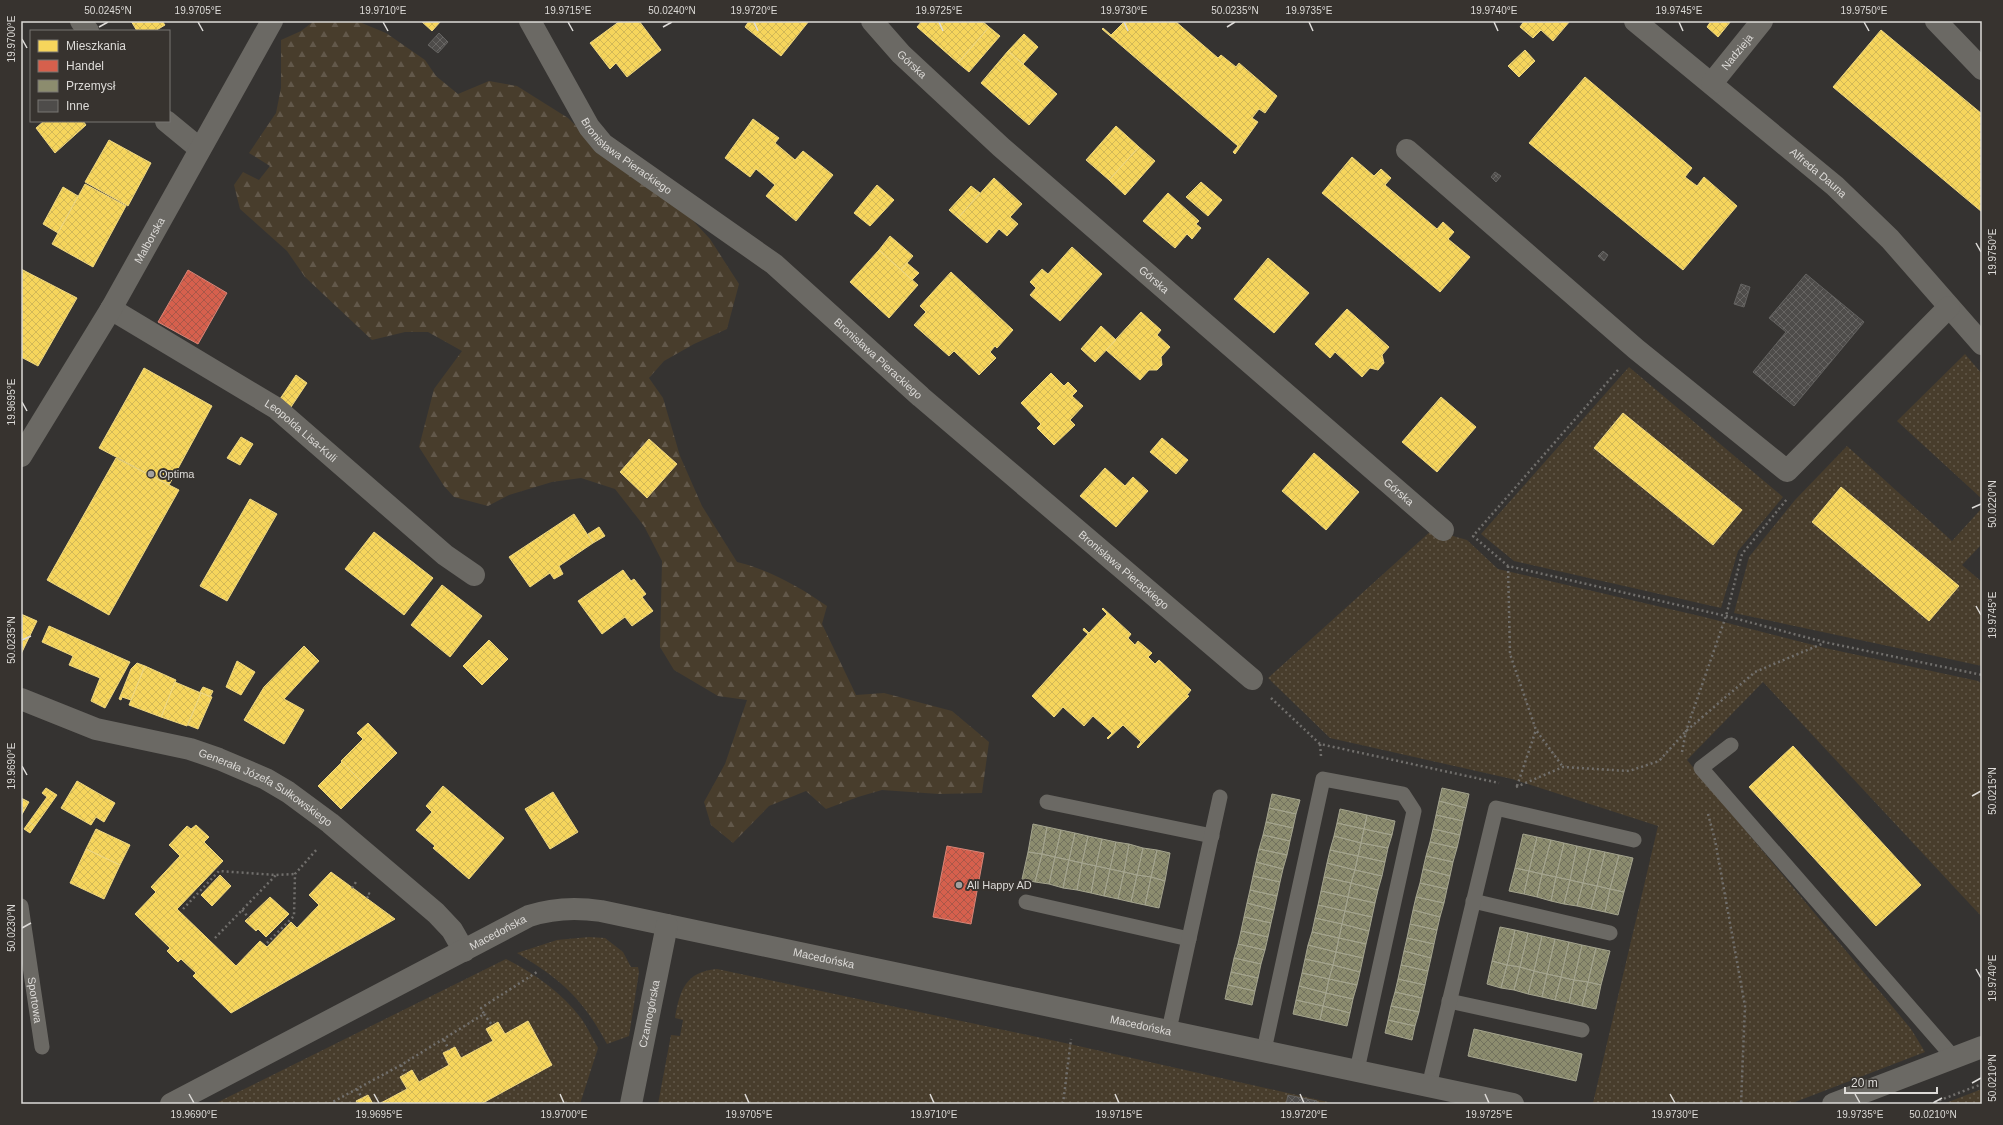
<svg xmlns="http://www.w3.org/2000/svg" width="2003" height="1125" viewBox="0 0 2003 1125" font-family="Arial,sans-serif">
<defs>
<pattern id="grass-dots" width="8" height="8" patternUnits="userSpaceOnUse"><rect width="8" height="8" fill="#483d2c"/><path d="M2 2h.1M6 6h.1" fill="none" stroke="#62584a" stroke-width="1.8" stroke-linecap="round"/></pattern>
<pattern id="forest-firs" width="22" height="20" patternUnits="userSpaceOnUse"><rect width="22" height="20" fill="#483d2c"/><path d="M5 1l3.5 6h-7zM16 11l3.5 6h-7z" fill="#62584a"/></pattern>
<pattern id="homes-cross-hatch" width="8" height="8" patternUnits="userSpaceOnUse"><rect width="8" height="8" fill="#f6d55c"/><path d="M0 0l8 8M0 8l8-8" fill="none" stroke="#d2b857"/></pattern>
<pattern id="shops-cross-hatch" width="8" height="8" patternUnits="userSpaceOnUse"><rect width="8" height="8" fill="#d6604d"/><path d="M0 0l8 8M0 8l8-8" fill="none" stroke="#aa5749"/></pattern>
<pattern id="industry-cross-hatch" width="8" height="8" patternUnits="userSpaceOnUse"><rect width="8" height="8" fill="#8c8c6e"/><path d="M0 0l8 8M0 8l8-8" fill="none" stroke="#72725e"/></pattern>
<pattern id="building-cross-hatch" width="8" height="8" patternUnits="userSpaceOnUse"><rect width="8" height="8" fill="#4e4c4a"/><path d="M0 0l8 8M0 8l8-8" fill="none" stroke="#676563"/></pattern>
</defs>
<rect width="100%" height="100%" fill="#353331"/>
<!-- grass -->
<path fill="url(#grass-dots)" d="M1965,354l17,20v125l-85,-78z
M1629,367l154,130 -45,54 -17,57 -207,-47 -33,-27z
M1847,446l105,95 30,-33v36l-20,21 20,17v84l-248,-53 15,-56 46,-57z
M1432,530l35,10 31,29 206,48 121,31 153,33 4,3v233l-219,-235 -76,78 224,269 14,23 -135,52 -197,-1 65,-277 -146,-47 -182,-41 -62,-60z
M589,937l16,1 18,14 8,15h7l1,5 -10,64 -22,8c-25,-46 -45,-64 -90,-91l40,-13z
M506,959c29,15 58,35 77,62 5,8 10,18 15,27l-18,56h-366z
M717,969l348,74 272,61h-679l13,-69 9,1 3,-16 -8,-2c5,-28 10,-46 42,-49z
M1982,1089v15h-39z"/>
<!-- forest -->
<path fill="url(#forest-firs)" d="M314,21h43l29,12 39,27 11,16 22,18 31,-13 28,5 51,32 36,35 82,60 24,26 29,45 -12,45 -33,15 -30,17 -15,17 14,20 17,58 22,50 35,56c33,8 63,25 90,44l-5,18 34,71 28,-2 68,18 37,31 -7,51 -43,1 -57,-4 -24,7 -32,12 -20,-18 -37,15 -36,37 -22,-18 -7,-23 21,-38 22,-64 -29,-4 -44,-26 -14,-23 2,-86 -18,-35 -29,-37 -34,-11 -29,4 -43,13 -21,11 -34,-9 -10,-11 -25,-39 15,-58 28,-38 -34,-19h-23l-33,8 -67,-63 -18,-26 -47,-42 -6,-24 9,-13 16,8 11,-14 -21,-13 27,-40 5,-25v-48l20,-9z"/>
<!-- homes -->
<path fill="url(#homes-cross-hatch)" stroke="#eed781" d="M131,21h31l3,4 -10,6h-18z
M421,21h20l-9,10z
M620,21h19l22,29 -34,27 -11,-14 -6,6 -20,-26z
M749,21h60l-28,35 -36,-29z
M922,21h60l7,6 -31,36 -41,-36z
M1125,21h50l43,37 3,-3 15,12 3,-4 38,33 -12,17 -6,-4 -7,9 6,4 -23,32 -2,-2 5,-6 -136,-117 1,-1 8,7z
M1524,21h46l-17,20 -12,-11 -8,8 -13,-11z
M1711,21h20l-13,16 -11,-10z
M989,27l11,9 -31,36 -11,-9z
M1881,30l101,84v98l-149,-125z
M1024,34l14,13 -15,17 -15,-13z
M1525,50l10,11 -16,16 -11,-11z
M1008,51l49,43 -28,31 -48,-42z
M1585,77l107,91 -7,9 12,9 7,-9 33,29 -54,64 -154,-127z
M753,119l26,19 -4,5 20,17 8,-9 30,24 -37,46 -30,-25 9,-11 -19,-16 -6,8 -25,-19z
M44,121h39l3,4 -31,28 -19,-25z
M1116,126l23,21 -30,33 -23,-20z
M109,140l42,23 -23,43 -43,-24z
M1139,147l16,14 -30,34 -16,-15z
M1352,157l22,19 7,-7 10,9 -6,7 52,44 6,-7 11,10 -6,7 22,18 -30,35 -118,-99z
M994,178l28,26 -12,13 8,7 -11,12 -8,-7 -12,14 -29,-25z
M1201,182l21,18 -14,16 -22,-19z
M85,184l41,22 -33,61 -41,-23z
M877,185l17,15 -24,26 -16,-13z
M971,186l9,7 -22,25 -9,-8z
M63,187l15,9 -20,37 -15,-9z
M1168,193l31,28 -3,3 5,4 -9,11 -5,-5 -12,14 -32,-27z
M890,236l23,20 -12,14 -22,-20z
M1072,247l30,27 -42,47 -30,-26 6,-7 -6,-6 12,-13 6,5z
M879,250l39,35 -29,33 -39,-36z
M1268,258l41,35 -35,40 -40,-34z
M907,263l12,10 -7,7 -11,-10z
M21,269l56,29 -39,68 -17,-9z
M951,272l62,58 -16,18 -2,-2 -5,6 6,6 -17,17 -25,-24 -5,5 -35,-31 12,-13 -6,-6z
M1347,309l42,38 -7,8 2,8 -6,7 -8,-2 -8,9 -27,-25 -5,6 -15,-14z
M1141,312l20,18 -4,5 13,12 -9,10 1,8 -5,5h-8l-9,10 -34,-30z
M1101,326l15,14 -21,22 -14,-13z
M144,368l68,38 -43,79 -70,-37z
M1051,373l13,13 4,-4 9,9 -5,5 11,10 -13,14 5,5 -21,20 -17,-17 4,-4 -20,-21z
M296,375l11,8 -16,24 -11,-8z
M1441,397l35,30 -39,45 -35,-30z
M1623,413l119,97 -29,35 -119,-97z
M241,437l12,7 -13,21 -13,-7z
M1162,438l26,22 -12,14 -26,-22z
M649,439l28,25 -30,34 -27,-26z
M1314,453l45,39 -33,38 -44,-39z
M116,458l63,32 -70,125 -62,-35z
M1105,468l20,18 8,-9 15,14 -32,36 -36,-31z
M1841,487l118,99 -30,35 -117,-99z
M250,499l27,15 -50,87 -27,-15z
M574,514l19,29 -34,23 4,8 -9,5 -4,-6 -20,14 -21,-30z
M599,527l6,9 -12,7 -5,-9z
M374,532l59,46 -29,37 -59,-46z
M623,570l8,11 3,-2 12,15 -4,3 11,14 -21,15 -7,-9 -23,17 -24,-33z
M442,585l40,31 -32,41 -39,-32z
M1103,608l28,26 -3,4 7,7 3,-4 14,12 -4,4 7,7 4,-4 32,30 -4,5 2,1 -51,52 -1,-1 4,-5 -18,-17 -15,14 -1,-1 5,-5 -19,-17 -9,10 -21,-19 -9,10 -22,-21 56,-62 -5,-4 1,-2 5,5 18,-19 -5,-5z
M21,614l16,7 -16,33z
M49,626l81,36 -25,46 -14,-7 9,-23 -31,-13 4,-9 -31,-14z
M489,640l19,19 -26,26 -19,-19z
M304,646l15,15 -35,38 20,11 -20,34 -40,-24 20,-33z
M237,661l18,11 -14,23 -15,-8z
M137,663l8,3 -14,34 -9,-3 -1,3 -2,-1 12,-30z
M145,666l31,14 -15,37 -32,-12z
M175,682l26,11 -14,33 -26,-9z
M203,687l10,4 -3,6 -10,-5z
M201,693l11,4 -14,32 -10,-4z
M368,723l29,30 -32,32 -24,-24 22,-22 -6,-6z
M1793,746l128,139 -45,41 -127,-139z
M342,762l23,23 -24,24 -23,-23z
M77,781l38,22 -11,19 -8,-5 -5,8 -30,-17z
M443,786l61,52 -35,41 -36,-31 2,-2 -19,-16 16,-18 -6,-6z
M46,788l11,7 -22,31 -6,-4 18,-25 -5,-4z
M553,792l25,40 -28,17 -25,-40z
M21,798l8,4 -8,14z
M29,822l6,4 -5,7 -6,-4z
M196,825l13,12 -5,5 19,19 -46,48 59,57 24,-25 7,6 24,-25 6,6 22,-23 -10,-10 22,-23 64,47 -164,94 -38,-37 3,-3 -15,-14 -3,3 -11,-11 3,-3 -35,-34 21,-22 -5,-5 29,-31 -11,-11 18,-19 4,3z
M96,829l34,16 -10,20 -34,-16z
M86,849l34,16 -16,34 -34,-16z
M220,875l11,11 -19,20 -11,-11z
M270,897l19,17 -23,23 -8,-8 -2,2 -11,-10z
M528,1021l24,44 -71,39h-102l28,-15 -7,-12 12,-7 7,12 30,-17 -6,-12 12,-6 6,11 32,-17 -7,-12 12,-7 7,12z
M368,1095l5,9h-15l-2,-3z"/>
<!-- shops -->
<path fill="url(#shops-cross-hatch)" stroke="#d88577" d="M188,270l39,23 -29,51 -40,-22z
M947,846l37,7 -13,71 -38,-7z"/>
<!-- industry -->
<path fill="url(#industry-cross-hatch)" stroke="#a4a48e" d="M1442,788l27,6 -3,14 -27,-7z
M1272,794l28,6 -4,14 -27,-6z
M1439,801l27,7 -3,13 -27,-6z
M1269,808l27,6 -3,14 -27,-6z
M1340,809l27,6 -3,14 -27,-6z
M1367,815l28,6 -3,14 -28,-6z
M1436,815l27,6 -3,14 -27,-6z
M1266,822l27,6 -3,13 -27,-6z
M1337,823l27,6 -3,14 -27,-7z
M1033,824l14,3 -5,27 -14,-2z
M1047,827l14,3 -6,27 -13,-3z
M1364,829l28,6 -4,13 -27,-5z
M1433,829l27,6 -3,13 -27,-6z
M1061,830l14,3 -6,27 -14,-3z
M1075,833l13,3 -6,27 -13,-3z
M1523,834l14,3 -8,34 -14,-3z
M1263,835l27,6 -3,14 -28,-6z
M1088,836l14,3 -6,27 -14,-3z
M1334,836l27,7 -3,13 -28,-6z
M1537,837l14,3 -9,34 -13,-3z
M1102,839l14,3 -6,27 -14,-3z
M1551,840l13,3 -8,34 -14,-3z
M1116,842l13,2 -5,28 -14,-3z
M1430,842l27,6 -4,14 -27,-6z
M1361,843l27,5 -3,14 -27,-6z
M1564,843l13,3 -7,34 -14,-3z
M1129,844l14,4 -6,27 -13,-3z
M1577,846l14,3 -8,34 -13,-3z
M1143,848l14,2 -6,27 -14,-2z
M1259,849l28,6 -4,14 -27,-7z
M1591,849l14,3 -8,34 -14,-3z
M1157,850l13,3 -5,28 -14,-4z
M1330,850l28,6 -3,14 -28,-7z
M1028,852l14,2 -7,28 -13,-3z
M1605,852l14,3 -9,34 -13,-3z
M1042,854l13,3 -6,27 -14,-2z
M1619,855l14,3 -9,34 -14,-3z
M1358,856l27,6 -3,14 -27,-6z
M1426,856l27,6 -3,14 -27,-7z
M1055,857l14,3 -6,28 -14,-4z
M1069,860l13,3 -5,27 -14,-2z
M1256,862l27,7 -3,13 -27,-6z
M1082,863l14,3 -5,27 -14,-3z
M1327,863l28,7 -4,13 -27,-6z
M1096,866l14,3 -6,27 -13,-3z
M1515,868l14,3 -5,23 -15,-3z
M1110,869l14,3 -6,27 -14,-3z
M1423,869l27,7 -3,13 -27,-6z
M1355,870l27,6 -4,14 -27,-7z
M1529,871l13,3 -5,23 -13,-3z
M1124,872l13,3 -6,27 -13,-3z
M1542,874l14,3 -5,24 -14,-4z
M1137,875l14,2 -6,28 -14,-3z
M1253,876l27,6 -3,14 -27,-6z
M1151,877l14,4 -6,27 -14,-3z
M1324,877l27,6 -3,14 -27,-6z
M1556,877l14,3 -6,24 -13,-3z
M1570,880l13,3 -6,23 -13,-2z
M1351,883l27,7 -3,13 -27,-6z
M1420,883l27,6 -3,14 -28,-6z
M1583,883l14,3 -6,23 -14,-3z
M1597,886l13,3 -5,23 -14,-3z
M1610,889l14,3 -6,23 -13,-3z
M1250,890l27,6 -3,14 -27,-7z
M1321,891l27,6 -3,14 -27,-6z
M1348,897l27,6 -3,14 -27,-6z
M1416,897l28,6 -4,14 -27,-7z
M1247,903l27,7 -3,13 -27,-6z
M1318,905l27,6 -3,13 -27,-6z
M1413,910l27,7 -3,13 -27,-6z
M1345,911l27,6 -3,14 -27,-7z
M1244,917l27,6 -3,14 -27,-6z
M1315,918l27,6 -3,14 -27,-6z
M1342,924l27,7 -3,13 -27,-6z
M1410,924l27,6 -3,14 -27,-6z
M1500,927l15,3 -8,35 -15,-4z
M1515,930l13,3 -8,34 -13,-2z
M1241,931l27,6 -3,13 -27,-6z
M1312,932l27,6 -3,14 -28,-7z
M1528,933l14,3 -8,35 -14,-4z
M1542,936l13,3 -8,35 -13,-3z
M1339,938l27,6 -3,14 -27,-6z
M1407,938l27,6 -3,14 -27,-7z
M1555,939l14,3 -8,35 -14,-3z
M1569,942l13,3 -8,35 -13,-3z
M1238,944l27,6 -4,14 -27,-6z
M1308,945l28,7 -3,13 -28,-6z
M1582,945l14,3 -8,34 -14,-2z
M1596,948l14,3 -9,34 -13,-3z
M1404,951l27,7 -3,13 -27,-6z
M1336,952l27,6 -3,14 -27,-7z
M1234,958l27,6 -3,14 -27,-6z
M1305,959l28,6 -4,14 -27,-6z
M1492,961l15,4 -6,23 -14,-4z
M1333,965l27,7 -3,13 -28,-6z
M1401,965l27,6 -3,14 -27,-6z
M1507,965l13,2 -6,23 -13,-2z
M1520,967l14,4 -6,23 -14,-4z
M1534,971l13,3 -5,23 -14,-3z
M1231,972l27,6 -3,13 -27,-6z
M1302,973l27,6 -3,14 -27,-7z
M1547,974l14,3 -6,23 -13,-3z
M1561,977l13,3 -5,23 -14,-3z
M1329,979l28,6 -4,14 -27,-6z
M1398,979l27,6 -3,13 -27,-6z
M1574,980l14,2 -6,24 -13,-3z
M1588,982l13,3 -5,24 -14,-3z
M1228,985l27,6 -3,14 -27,-6z
M1299,986l27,7 -3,13 -27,-6z
M1395,992l27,6 -3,14 -28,-6z
M1326,993l27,6 -3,14 -27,-7z
M1296,1000l27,6 -3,14 -27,-6z
M1323,1006l27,7 -3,13 -27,-6z
M1391,1006l28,6 -4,14 -27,-6z
M1388,1020l27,6 -3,14 -27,-7z
M1474,1029l108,25 -6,27 -108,-25z"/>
<!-- building -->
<path fill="url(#building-cross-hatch)" stroke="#646361" d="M439,33l9,9 -10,11 -10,-8z
M1495,172l6,4 -5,6 -5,-5z
M1603,251l5,4 -4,6 -6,-5z
M1806,274l58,48 -70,84 -41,-34 33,-40 -17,-14z
M1741,284l9,3 -6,20 -10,-3z
M1288,1095l29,6v3h-31z"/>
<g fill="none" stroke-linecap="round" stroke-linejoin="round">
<!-- path -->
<path stroke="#716f6c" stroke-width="2.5" stroke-dasharray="2 3" stroke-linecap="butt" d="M1618,370l-145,166 35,30 218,50 98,26 158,33
M1508,566l2,88 26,76 27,37
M1271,698l49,46
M1682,752l4,-21 40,-115 16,-62 45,-55
M1321,756l-1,-12 179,39
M1517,786l19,-56
M1516,787l47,-20 66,4 30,-10 27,-30 69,-59 69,-29
M1708,814l7,26 30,166 -4,98
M352,888l4,-6
M367,898l3,-4 -2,-1
M183,909l36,-38 57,4 19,-1
M242,910l7,8
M215,938l61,-63
M267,943l27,-27 1,-42 23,-26
M484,1014l8,11
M444,1040l5,10
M401,1065l5,9
M357,1089l5,9
M329,1104l72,-39 83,-51 -3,-6 56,-36
M1063,1104l8,-65
M1930,1104l52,-20"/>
<!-- service -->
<g stroke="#6b6964" stroke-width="15">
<path d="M1731,745l-30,23 253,290"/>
<path d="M1047,802l165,34"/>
<path d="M1473,901l137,32"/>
<path d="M1026,902l163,37"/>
<path id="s1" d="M21,906l21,141"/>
<path d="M1449,1001l133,29"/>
<path d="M1169,1030l51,-233"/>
<path d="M1264,1050l59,-271 80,15 11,17 -57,259"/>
<path d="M1429,1086l67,-278 138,32"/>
</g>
<!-- minor -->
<g stroke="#6b6964" stroke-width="22">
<path d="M81,21l7,10"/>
<path id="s2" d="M530,21l59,106 14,17 171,120 147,133 331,282"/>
<path id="s3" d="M872,21l29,33 100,93 442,383"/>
<path id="s4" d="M1635,21l200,165 55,53 92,105"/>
<path d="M1936,21l46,48"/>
<path id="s5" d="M1712,83l50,-62"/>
<path d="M166,121l34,28"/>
<path d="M1407,150l229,199 151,122 162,-164"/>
<path id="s6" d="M111,309l165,99 169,147 29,20"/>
<path id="s7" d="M21,699l75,30 94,20 29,10 47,20 22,13 42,31 106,90 16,17 12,21"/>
<path id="s8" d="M171,1104l358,-188c24,-8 46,-9 72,-5l912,193"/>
<path id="s9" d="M631,1104l36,-179"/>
<path d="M1833,1104l149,-57"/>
</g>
<!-- tertiary -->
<path stroke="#6b6964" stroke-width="22" id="s10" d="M21,456l90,-147 161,-288"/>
</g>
<!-- ticks -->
<path fill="none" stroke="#dddbd8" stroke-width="1.5" d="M198,22l5,9M383,22l5,9M568,22l5,9M754,22l4,9M939,22l4,9M1124,22l4,9M1309,22l4,9M1494,22l4,9M1679,22l4,9M1864,22l5,9M99,27l9,-5M663,27l9,-5M1227,27l8,-5M22,39l5,9M1976,243l5,9M22,402l5,9M1972,508l9,-4M1976,606l5,9M22,640l9,-4M22,766l5,9M1972,796l9,-5M22,928l9,-5M1976,969l5,9M1972,1083l9,-5M189,1094l5,9M374,1094l5,9M560,1094l4,9M745,1094l4,9M930,1094l4,9M1115,1094l4,9M1300,1094l4,9M1485,1094l4,9M1670,1094l5,9M1855,1094l5,9M1933,1103l9,-5"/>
<!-- markers -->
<g fill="#a2a09e" stroke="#37332f" stroke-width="1.5">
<circle cx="151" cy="474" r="4"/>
<circle cx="959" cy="885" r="4"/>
</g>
<g text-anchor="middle" stroke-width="4" stroke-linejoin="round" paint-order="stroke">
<!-- street labels -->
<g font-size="11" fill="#dddbd8" stroke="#37332f">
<text dy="4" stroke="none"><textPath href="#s5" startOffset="40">Nadzieja</textPath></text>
<text dy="4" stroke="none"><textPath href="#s3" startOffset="59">Górska</textPath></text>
<text dy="4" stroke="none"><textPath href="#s2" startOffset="169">Bronisława Pierackiego</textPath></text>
<text dy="4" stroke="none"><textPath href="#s4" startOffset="238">Alfreda Dauna</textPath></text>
<text dy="4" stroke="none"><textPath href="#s10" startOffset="251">Malborska</textPath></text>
<text dy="4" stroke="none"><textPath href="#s3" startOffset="383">Górska</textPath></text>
<text dy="4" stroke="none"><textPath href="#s2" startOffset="493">Bronisława Pierackiego</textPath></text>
<text dy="4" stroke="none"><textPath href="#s6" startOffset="226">Leopolda Lisa-Kuli</textPath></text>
<text dy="4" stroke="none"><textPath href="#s3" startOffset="707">Górska</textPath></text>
<text dy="4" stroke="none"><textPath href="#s2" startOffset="817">Bronisława Pierackiego</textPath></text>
<text dy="4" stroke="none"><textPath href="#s7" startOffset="262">Generała Józefa Sułkowskiego</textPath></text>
<text dy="4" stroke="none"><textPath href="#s8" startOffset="369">Macedońska</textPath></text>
<text dy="4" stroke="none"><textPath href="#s8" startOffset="705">Macedońska</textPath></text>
<text dy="4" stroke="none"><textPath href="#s1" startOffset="95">Sportowa</textPath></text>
<text dy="4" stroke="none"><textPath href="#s9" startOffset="92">Czarnogórska</textPath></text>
<text dy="4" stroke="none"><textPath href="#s8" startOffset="1029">Macedońska</textPath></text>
</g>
<!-- poi labels -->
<g font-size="11" fill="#dddbd8" stroke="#37332f" text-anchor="start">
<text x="159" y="478">Optima</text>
<text x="967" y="889">All Happy AD</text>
</g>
</g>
<!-- border -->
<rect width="2003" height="1125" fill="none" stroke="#37332f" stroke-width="44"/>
<!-- legend -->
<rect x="30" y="30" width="140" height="92" fill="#37332f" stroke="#797673"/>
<rect x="38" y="40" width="20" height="12" fill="#f6d55c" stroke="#797673"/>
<text x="66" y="50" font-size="12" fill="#dddbd8">Mieszkania</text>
<rect x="38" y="60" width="20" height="12" fill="#d6604d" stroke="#797673"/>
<text x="66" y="70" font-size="12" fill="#dddbd8">Handel</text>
<rect x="38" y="80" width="20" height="12" fill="#8c8c6e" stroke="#797673"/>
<text x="66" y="90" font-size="12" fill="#dddbd8">Przemysł</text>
<rect x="38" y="100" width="20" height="12" fill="#4e4c4a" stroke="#797673"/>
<text x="66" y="110" font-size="12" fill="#dddbd8">Inne</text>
<!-- scale -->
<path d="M1845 1087v6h92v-6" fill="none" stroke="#dddbd8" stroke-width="2"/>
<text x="1851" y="1087" font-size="12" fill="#dddbd8" stroke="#37332f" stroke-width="3" paint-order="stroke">20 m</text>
<rect x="22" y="22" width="1959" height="1081" fill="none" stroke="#dddbd8" stroke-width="1.5"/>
<g font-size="10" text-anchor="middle" fill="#dddbd8">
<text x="108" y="14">50.0245°N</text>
<text x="198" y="14">19.9705°E</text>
<text x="383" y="14">19.9710°E</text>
<text x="568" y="14">19.9715°E</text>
<text x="672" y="14">50.0240°N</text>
<text x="754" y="14">19.9720°E</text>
<text x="939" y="14">19.9725°E</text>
<text x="1124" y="14">19.9730°E</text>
<text x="1235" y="14">50.0235°N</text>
<text x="1309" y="14">19.9735°E</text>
<text x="1494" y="14">19.9740°E</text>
<text x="1679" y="14">19.9745°E</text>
<text x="1864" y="14">19.9750°E</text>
<text transform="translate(11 39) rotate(-90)" y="4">19.9700°E</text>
<text transform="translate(1992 252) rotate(-90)" y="4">19.9750°E</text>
<text transform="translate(11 402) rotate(-90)" y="4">19.9695°E</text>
<text transform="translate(1992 504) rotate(-90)" y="4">50.0220°N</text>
<text transform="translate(1992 615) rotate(-90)" y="4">19.9745°E</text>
<text transform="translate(11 640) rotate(-90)" y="4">50.0235°N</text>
<text transform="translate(11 766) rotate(-90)" y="4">19.9690°E</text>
<text transform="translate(1992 791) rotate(-90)" y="4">50.0215°N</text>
<text transform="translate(11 928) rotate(-90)" y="4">50.0230°N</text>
<text transform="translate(1992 978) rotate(-90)" y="4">19.9740°E</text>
<text transform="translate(1992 1078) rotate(-90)" y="4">50.0210°N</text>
<text x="194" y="1118">19.9690°E</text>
<text x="379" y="1118">19.9695°E</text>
<text x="564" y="1118">19.9700°E</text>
<text x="749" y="1118">19.9705°E</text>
<text x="934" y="1118">19.9710°E</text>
<text x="1119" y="1118">19.9715°E</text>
<text x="1304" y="1118">19.9720°E</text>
<text x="1489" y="1118">19.9725°E</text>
<text x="1675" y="1118">19.9730°E</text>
<text x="1860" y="1118">19.9735°E</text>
<text x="1933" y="1118">50.0210°N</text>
</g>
</svg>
